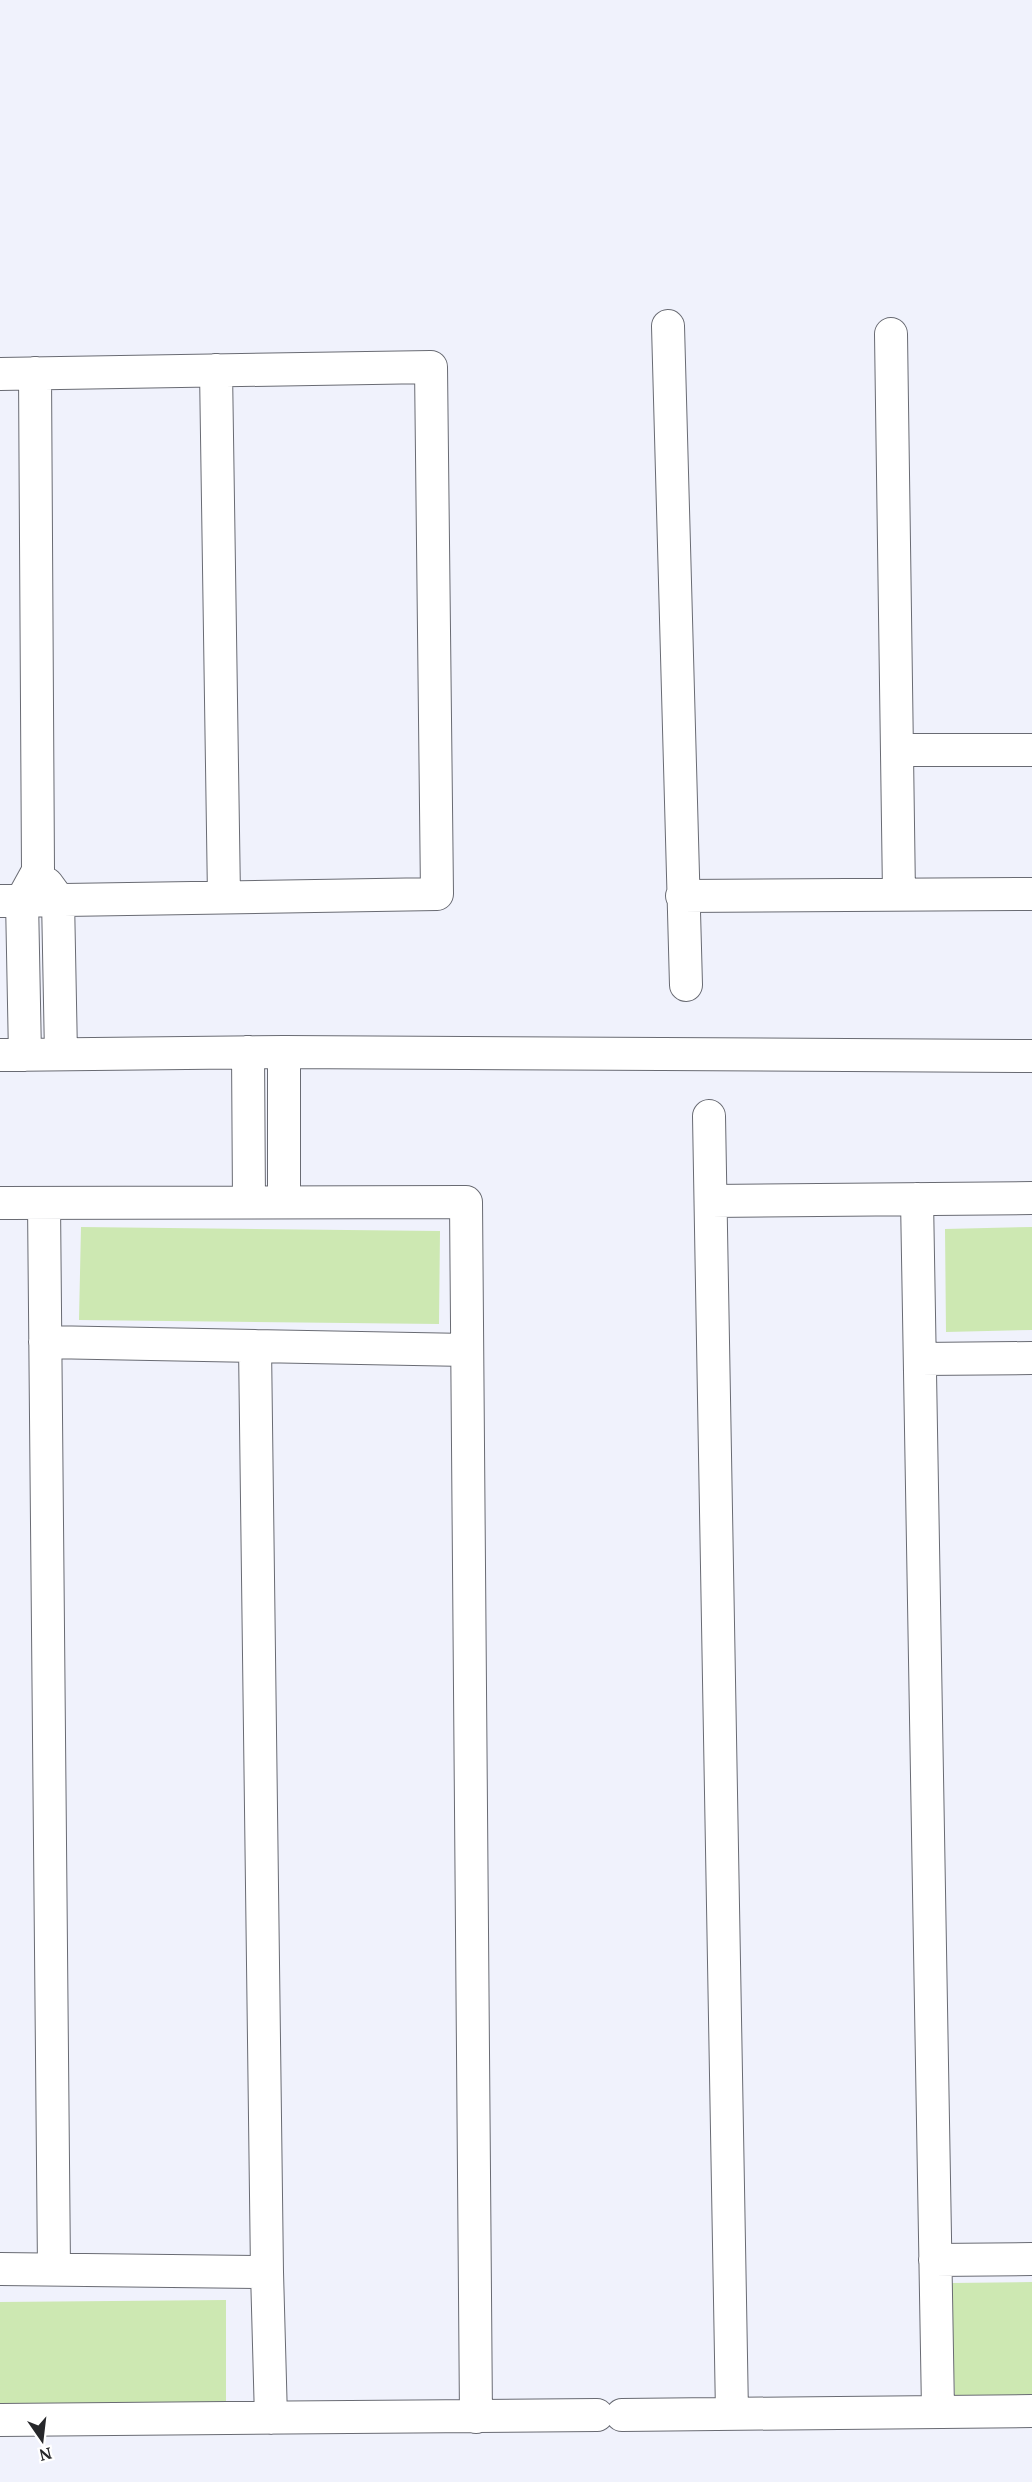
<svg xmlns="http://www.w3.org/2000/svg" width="1032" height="2482" viewBox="0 0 1032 2482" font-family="'PT Serif',serif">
<rect width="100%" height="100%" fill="#f0f2fc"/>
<!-- green -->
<path fill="#cde8b2" d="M81,1227l359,4 -1,93 -360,-4z
M1032,1227v103l-86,2 -1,-103z
M1032,2282v120l-77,2 -4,-121z
M226,2300v106l-226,2v-106z"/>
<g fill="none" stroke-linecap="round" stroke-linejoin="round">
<!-- minor casing -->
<g stroke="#696b73" stroke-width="34">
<path id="minor" d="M668,326l18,659
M891,334l8,560
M216,370l8,527
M0,374l431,-7 6,527 -437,7
M897,750h135
M47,884l11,15 3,155
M682,896l350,-2
M248,1052l1,150
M284,1052v150
M0,1055l284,-3 748,4
M25,1055l-3,-155 16,-29 -3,-498
M709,1116l23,1297
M917,1199l21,1211
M711,1201l321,-3
M0,1203l466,-1 10,1215
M44,1203l10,1066
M45,1342l422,8
M255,1346l12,926 4,146
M920,1359l112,-1
M935,2260l97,-1
M0,2269l267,3
M622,2415l410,-4
M0,2420l597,-5"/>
</g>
<!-- minor -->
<use href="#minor" stroke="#fff" stroke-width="32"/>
</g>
<!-- north arrow -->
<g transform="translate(42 2440) rotate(166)" stroke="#ffffff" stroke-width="4.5" paint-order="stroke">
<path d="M0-4.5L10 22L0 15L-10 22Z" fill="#26272a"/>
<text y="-9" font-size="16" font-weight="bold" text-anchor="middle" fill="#26272a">N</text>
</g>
</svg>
